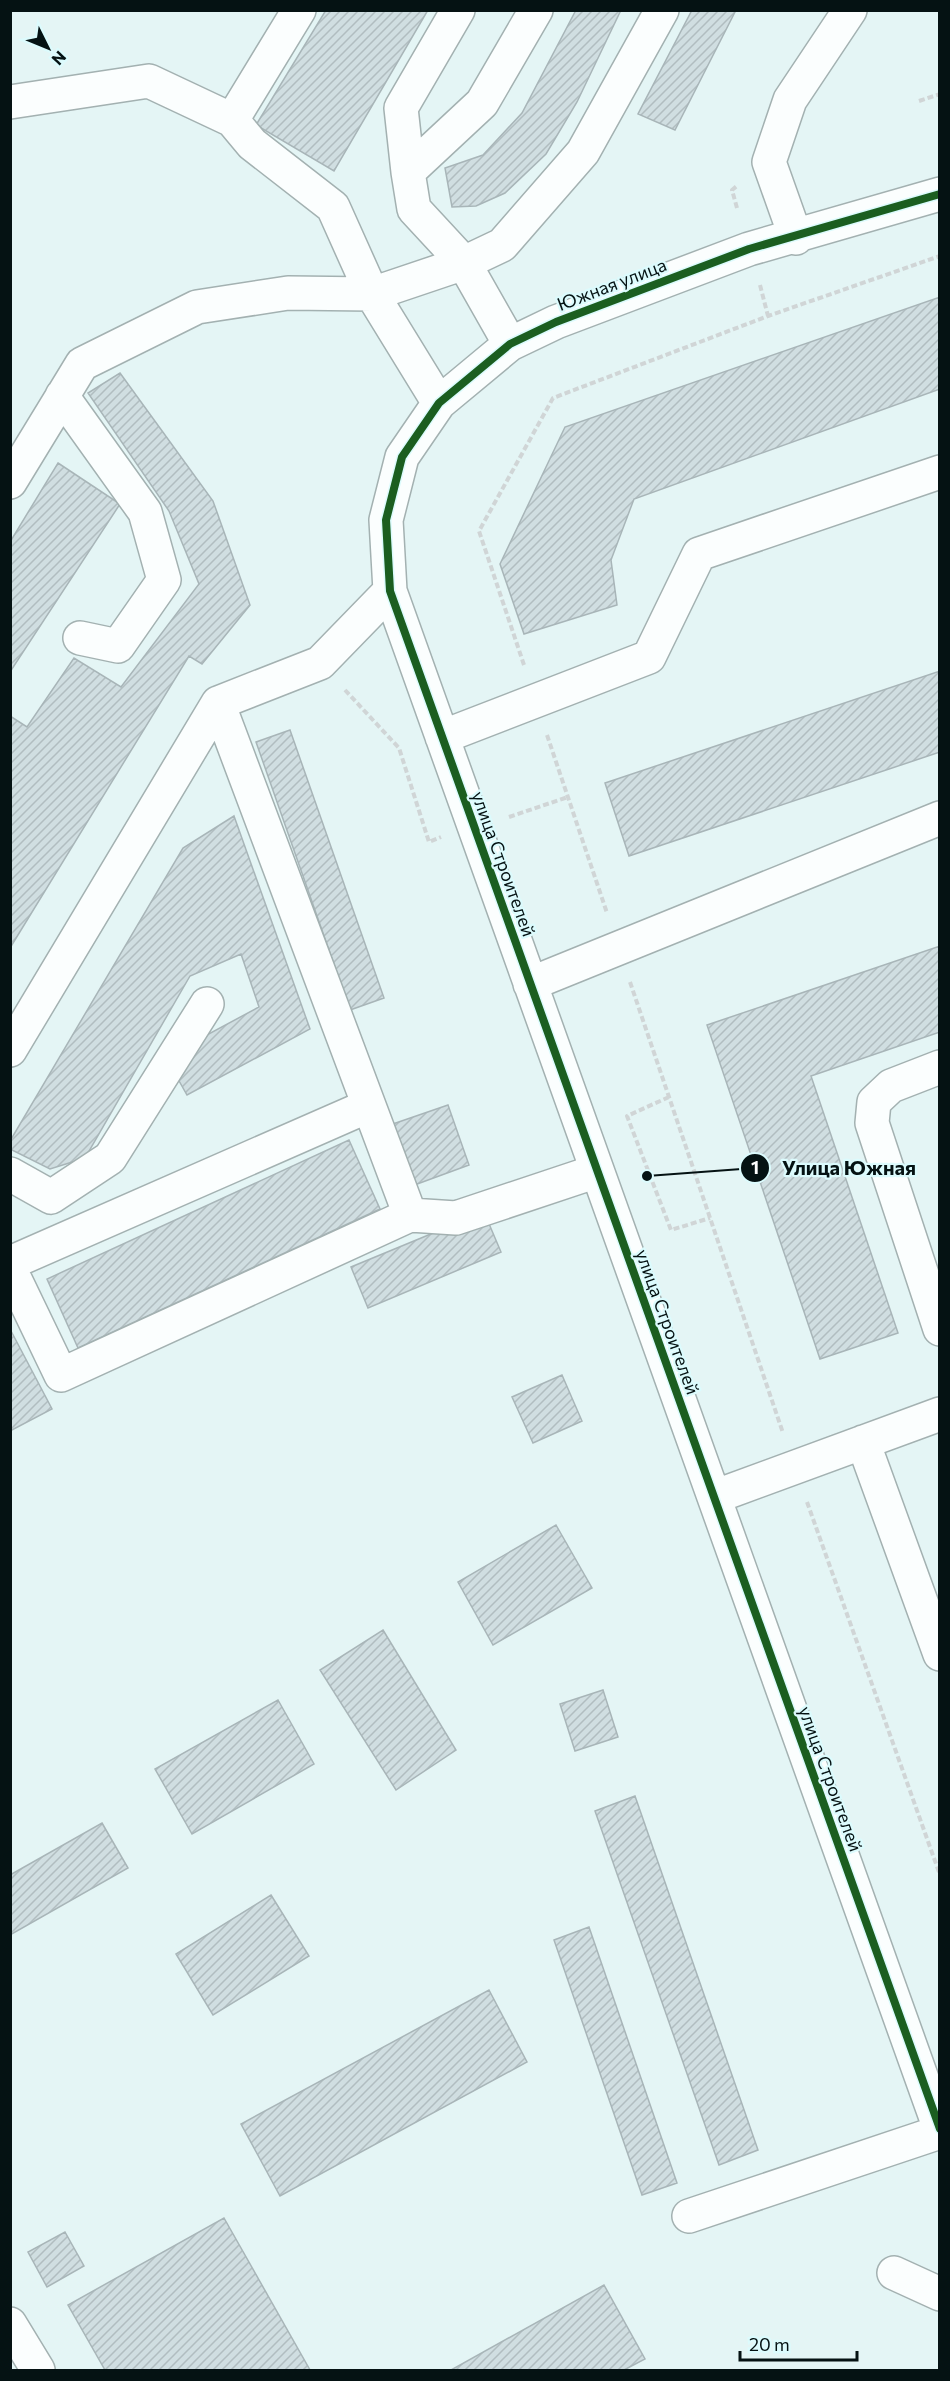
<svg xmlns="http://www.w3.org/2000/svg" width="950" height="2381" viewBox="0 0 950 2381" font-family="Commissioner,sans-serif">
<defs>
<pattern id="building-hatch" width="6" height="6" patternUnits="userSpaceOnUse" patternTransform="scale(1.5)"><rect width="6" height="6" fill="#d0dee1"/><path d="M-1 1l2-2M0 6l6-6M5 7l2-2" fill="none" stroke="#b1bdc0"/></pattern>
</defs>
<rect width="100%" height="100%" fill="#e4f5f5"/>
<!-- building -->
<path fill="url(#building-hatch)" stroke="#a8b5b8" stroke-width="1.5" d="M326,10h102l-94,161 -78,-46z
M576,10h45l-44,92 -31,52 -41,39 -29,13 -24,1 -7,-39 38,-13 39,-42z
M692,10h44l-61,120 -37,-16z
M940,297v92l-306,110 -23,61 6,45 -93,29 -24,-70 65,-137z
M120,373l93,128 37,104 -48,59 -13,-8 -179,292v-232l17,11 47,-69 47,29 78,-103 -30,-73 -81,-118z
M58,463l62,41 -110,168v-130z
M940,671v81l-311,104 -24,-73z
M290,730l94,268 -34,12 -94,-268z
M234,816l76,213 -123,66 -9,-16 25,-42 56,-30 -18,-53 -51,22 -105,182 -35,11 -40,-20v-8l173,-293z
M940,946v86l-129,44 87,257 -78,26 -113,-334z
M448,1105l21,60 -60,22 -22,-61z
M349,1140l31,69 -302,139 -31,-69z
M484,1212l17,40 -133,56 -17,-41z
M10,1329l42,80 -42,22z
M562,1375l20,46 -49,22 -21,-46z
M556,1525l36,63 -99,57 -35,-63z
M383,1630l73,120 -60,40 -76,-120z
M603,1690l15,47 -43,14 -15,-47z
M278,1700l36,64 -122,70 -37,-65z
M635,1796l123,354 -39,15 -124,-354z
M102,1823l26,45 -118,67v-60z
M271,1895l38,61 -96,59 -37,-61z
M589,1927l88,256 -35,12 -88,-255z
M489,1990l38,72 -247,134 -39,-72z
M224,2218l86,152h-205l-37,-65z
M65,2232l19,34 -37,21 -19,-35z
M604,2285l41,74 -21,11h-173z"/>
<g fill="none" stroke-linecap="round" stroke-linejoin="round">
<!-- minor casing -->
<g stroke="#a3b1b1" stroke-width="36">
<path id="minor" d="M299,10l-67,110 20,24 81,63 39,87 92,-31 38,-18 81,-93 79,-142
M10,102l139,-21 83,39
M408,172l-7,-64 57,-98
M940,194l-191,55 -193,73 -46,22 -71,59 -37,54 -16,63 4,71 550,1538
M796,238l-27,-76 21,-62 60,-90
M510,344l-46,-81 -50,-54 -6,-37 74,-69 54,-93
M62,396l83,116 19,68 -46,66 -38,-8
M10,482l72,-118 115,-57 91,-14 84,1 67,109
M218,703l192,512 46,3 141,-47
M442,737l207,-80 50,-103 241,-82
M530,984l410,-166
M10,1050l208,-347 102,-40 70,-72
M940,1067l-49,19 -17,16 -2,21 68,206
M10,1174l41,23 59,-39 97,-154
M10,1263l358,-157
M10,1269l51,106 349,-160
M863,1442l77,212
M714,1497l226,-83
M689,2216l251,-84
M894,2273l46,21
M10,2324l28,46"/>
</g>
<!-- path -->
<path stroke="#d0d5d6" stroke-width="4" stroke-dasharray="6 3" stroke-linecap="butt" d="M919,101l21,-7
M737,208l-5,-18 6,-5
M760,285l8,31
M524,665l-45,-134 74,-133 215,-82 172,-60
M345,690l54,58 30,94 12,-5
M547,735l60,178
M509,817l59,-20
M630,982l153,451
M669,1097l-42,19 44,114 39,-12
M807,1502l133,373"/>
<!-- minor -->
<use href="#minor" stroke="#fbfefe" stroke-width="33"/>
<!-- cycleway casing -->
<g stroke="#dcfbfd" stroke-width="11">
<path id="cycleway" d="M940,194l-191,55 -193,73 -46,22 -71,59 -37,54 -16,63 4,71 550,1538"/>
</g>
<!-- cycleway -->
<use href="#cycleway" stroke="#1b5e20" stroke-width="8"/>
</g>
<g text-anchor="middle" stroke-width="4.5" stroke-linejoin="round" paint-order="stroke">
<!-- street labels -->
<g font-size="18" fill="#051213" stroke="#dcfbfd">
<text transform="translate(612 285) rotate(-21)" y="6">Южная улица</text>
<text transform="translate(503 864) rotate(70)" y="6">улица Строителей</text>
<text transform="translate(667 1322) rotate(70)" y="6">улица Строителей</text>
<text transform="translate(830 1779) rotate(70)" y="6">улица Строителей</text>
</g>
</g>
<!-- callouts -->
<path fill="none" stroke="#051213" stroke-width="2" d="M647 1176L755 1168"/>
<g fill="#051213" stroke="#dcfbfd" stroke-width="2">
<circle cx="647" cy="1176" r="6"/>
<circle cx="755" cy="1168" r="15"/>
</g>
<g font-size="18" text-anchor="middle" font-weight="bold" fill="#fff">
<text x="755" y="1174">1</text>
</g>
<g font-size="20" text-anchor="middle" font-weight="bold" fill="#051213" stroke="#dcfbfd" stroke-width="4.5" stroke-linejoin="round" paint-order="stroke">
<text x="849" y="1175">Улица Южная</text>
</g>
<!-- border -->
<rect width="950" height="2381" fill="none" stroke="#051213" stroke-width="24"/>
<!-- north arrow -->
<g transform="translate(48 48) rotate(133)" stroke="#dcfbfd" stroke-width="4.5" paint-order="stroke">
<path d="M0-4.5L10 22L0 15L-10 22Z" fill="#051213"/>
<text y="-9" font-size="16" font-weight="bold" text-anchor="middle" fill="#051213">N</text>
</g>
<!-- scale -->
<path d="M740 2351v9h117v-9" fill="none" stroke="#051213" stroke-width="3"/>
<text x="749" y="2351" font-size="18" fill="#051213" stroke="#dcfbfd" stroke-width="4.5" paint-order="stroke">20 m</text>
</svg>
